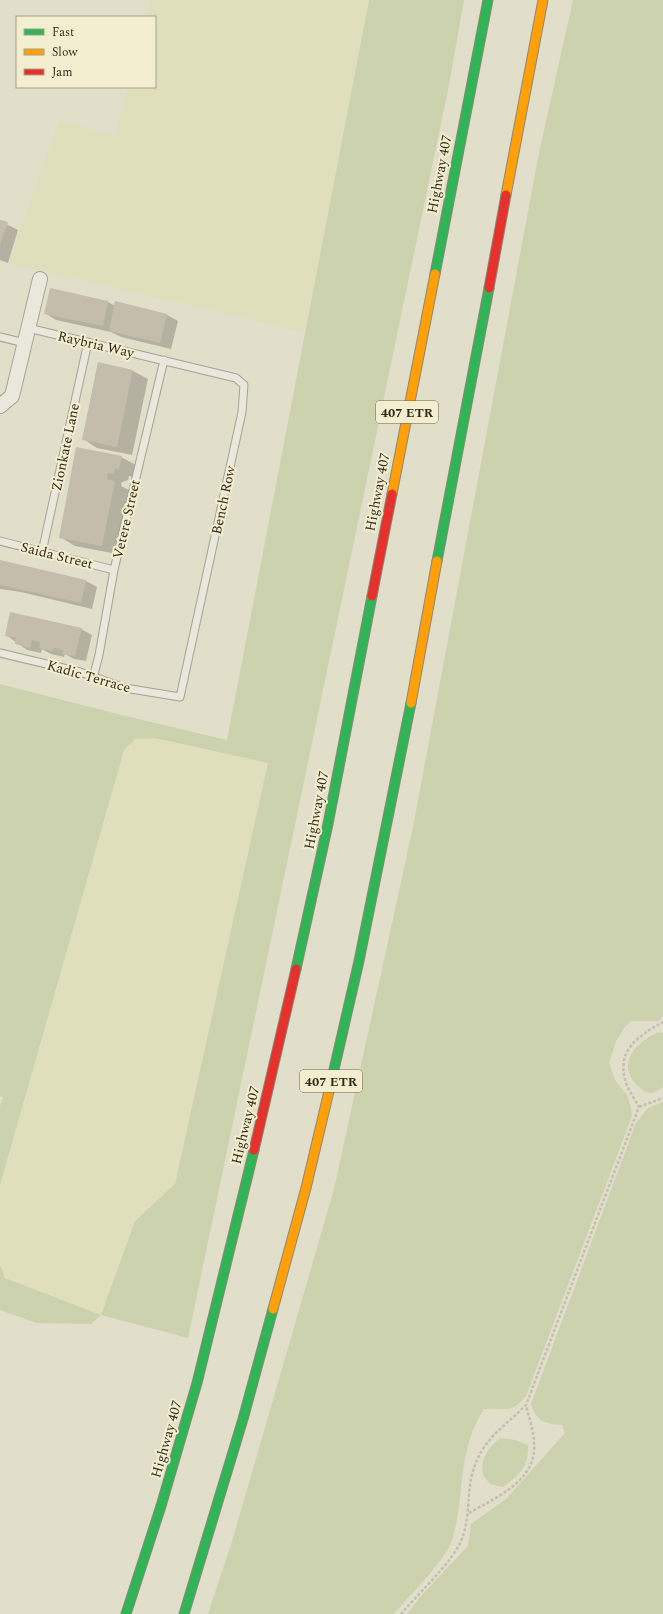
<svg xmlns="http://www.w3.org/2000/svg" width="663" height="1614" viewBox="0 0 663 1614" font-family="Spectral,serif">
<rect width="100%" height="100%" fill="#e1deca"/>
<!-- farmland -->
<path fill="#e0dfbb" d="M151,0h218l-64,332 -296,-69 50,-143 56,16 13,-49h27v-70h-9z
M155,738l113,25 -93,421 -40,37 -34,94 -96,-37 -5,-13v-80l124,-435 11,-11z"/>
<!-- green -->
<path fill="#ccd2ad" d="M369,0h95l-16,90 -260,1248 -87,-23 -10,9 -54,-1 -37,-13v-45l5,13 96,37 34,-94 40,-37 93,-421 -113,-25 -20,1 -11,11 -124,435v-79l3,-8 -3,-2v-412l125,32 102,24z
M573,0h90v1016l-4,5h-28l-7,7 -8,13 -7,22 6,17 12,15 4,13 1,8 -106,280c-16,19 -20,11 -42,13 -28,43 -18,86 -32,131 -6,20 -44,57 -58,74h-186l23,-69 103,-356 79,-362 126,-674z
M659,1032l4,1v54c-3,2 -8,6 -11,6 -6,0 -10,-3 -14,-7 -11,-10 -14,-23 -4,-36 6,-8 16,-14 25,-18z
M663,1102v512h-256l13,-17 48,-51 3,-22 35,-25 59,-66 -3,-8c-17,-1 -26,-4 -31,-21l105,-281 12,-15z
M500,1438l15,2 13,5c1,22 -9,30 -25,42l-13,-3c-2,-3 -6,-7 -7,-10 -4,-14 7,-28 17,-36z"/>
<!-- shadow -->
<path fill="#0003" d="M0,221l18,9 -10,33 -8,-3z
M51,290l57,12 7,4 52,9 11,6 -7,28 -50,-12 -10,-5 -55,-12 -11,-7z
M98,363l35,8 15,8 -16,76 -35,-7 -14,-9z
M77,448l44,9 15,8 -2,12 -5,-1 -1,4 -6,2 -1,4 8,4 -12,64 -42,-8 -15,-9z
M0,561l86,20 11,6 -5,22 -71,-17 -21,-3z
M81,629l11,6 -6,26 -12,-2 -9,-5 -1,3 -13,-3 -9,-5 -1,4 -14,-3 -21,-15z"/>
<!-- building -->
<path fill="#c4bdab" d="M0,220l8,2 -8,23z
M50,288l58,13 -5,25 -59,-12z
M115,301l52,13 -7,29 -51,-12z
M98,362l35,8 -16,77 -35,-7z
M76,447l46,9 -3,13 -4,-1 -1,5 -7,1v5l8,2 -13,65 -43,-8z
M0,560l86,20 -5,23 -81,-18z
M10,612l72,16 -7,28 -13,-2 1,-4 -9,-2 -1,3 -14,-3 1,-6 -8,-2 -2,8 -15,-4 1,-6 -11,-2z"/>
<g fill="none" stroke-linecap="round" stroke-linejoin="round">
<!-- lane casing -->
<g stroke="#a6a294" stroke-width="9">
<path id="lane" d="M0,337l25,6
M0,541l114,29
M42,552l46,-210
M0,653l80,19 45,16 55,9 62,-285 2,-27 -8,-7 -208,-50
M93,678l6,-23 15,-85 50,-210"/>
</g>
<!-- street casing -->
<g stroke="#a6a294" stroke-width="16">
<path id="street" d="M0,406l12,-10 28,-117"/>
</g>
<!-- fast casing -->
<g stroke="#8b887a" stroke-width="11">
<path id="fast" d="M435,274l53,-274
M437,561l52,-273
M296,969l32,-145 44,-228
M330,1087l29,-126 52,-258
M126,1614l35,-108 36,-123 57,-233
M184,1614l59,-195 30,-110"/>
</g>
<!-- slow casing -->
<g stroke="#8b887a" stroke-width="11">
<path id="slow" d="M506,195l37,-195
M392,494l43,-220
M411,703l26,-142
M273,1309l33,-121 24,-101"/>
</g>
<!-- jam casing -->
<g stroke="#8b887a" stroke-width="11">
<path id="jam" d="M489,288l17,-93
M372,596l20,-102
M254,1150l42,-181"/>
</g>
<!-- path -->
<path stroke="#c2bfb3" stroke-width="2.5" stroke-dasharray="3 2" stroke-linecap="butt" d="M639,1107l24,-9
M469,1513c26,-15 68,-32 65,-69 0,-13 -5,-26 -8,-39
M401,1614c17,-20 44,-45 57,-67 12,-21 9,-46 13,-68 8,-38 30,-49 55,-74l113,-298c-5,-9 -12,-19 -14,-28 -8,-30 15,-44 38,-57"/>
<!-- lane -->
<use href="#lane" stroke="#eae8dc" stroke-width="7"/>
<!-- street -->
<use href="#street" stroke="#eae8dc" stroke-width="14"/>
<!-- fast -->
<use href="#fast" stroke="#30b455" stroke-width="9"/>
<!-- slow -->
<use href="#slow" stroke="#ff9f0a" stroke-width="9"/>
<!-- jam -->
<use href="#jam" stroke="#e5322d" stroke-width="9"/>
</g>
<g text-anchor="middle" stroke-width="4" stroke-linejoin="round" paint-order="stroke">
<!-- shield labels -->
<g fill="#f3eecf" stroke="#6d6652" stroke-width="1">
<rect x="376" y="401" width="62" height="22" rx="3"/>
<rect x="300" y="1070" width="62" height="22" rx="3"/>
</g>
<g font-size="13" font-weight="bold" fill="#332b1d">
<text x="407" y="417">407 ETR</text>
<text x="331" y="1086">407 ETR</text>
</g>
<!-- street labels -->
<g font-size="14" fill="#332b1d" stroke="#f3eecf">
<text transform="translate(439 174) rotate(-79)" y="5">Highway 407</text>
<text transform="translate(96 344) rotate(13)" y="5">Raybria Way</text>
<text transform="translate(65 447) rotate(-78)" y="5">Zionkate Lane</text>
<text transform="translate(377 492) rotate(-79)" y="5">Highway 407</text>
<text transform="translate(223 500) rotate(-78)" y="5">Bench Row</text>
<text transform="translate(126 519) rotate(-77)" y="5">Vetere Street</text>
<text transform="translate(57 555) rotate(14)" y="5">Saida Street</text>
<text transform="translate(89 676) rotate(16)" y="5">Kadic Terrace</text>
<text transform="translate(316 810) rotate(-79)" y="5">Highway 407</text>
<text transform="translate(245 1125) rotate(-76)" y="5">Highway 407</text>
<text transform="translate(166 1439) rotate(-74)" y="5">Highway 407</text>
</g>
</g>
<!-- legend -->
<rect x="16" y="16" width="140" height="72" fill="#f3eecf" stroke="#a6a088"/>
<rect x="24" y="29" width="20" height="6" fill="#30b455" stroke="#a6a088"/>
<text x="52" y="36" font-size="12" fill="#332b1d">Fast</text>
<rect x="24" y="49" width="20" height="6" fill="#ff9f0a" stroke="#a6a088"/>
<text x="52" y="56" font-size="12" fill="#332b1d">Slow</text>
<rect x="24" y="69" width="20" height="6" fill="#e5322d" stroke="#a6a088"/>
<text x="52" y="76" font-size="12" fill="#332b1d">Jam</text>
</svg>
